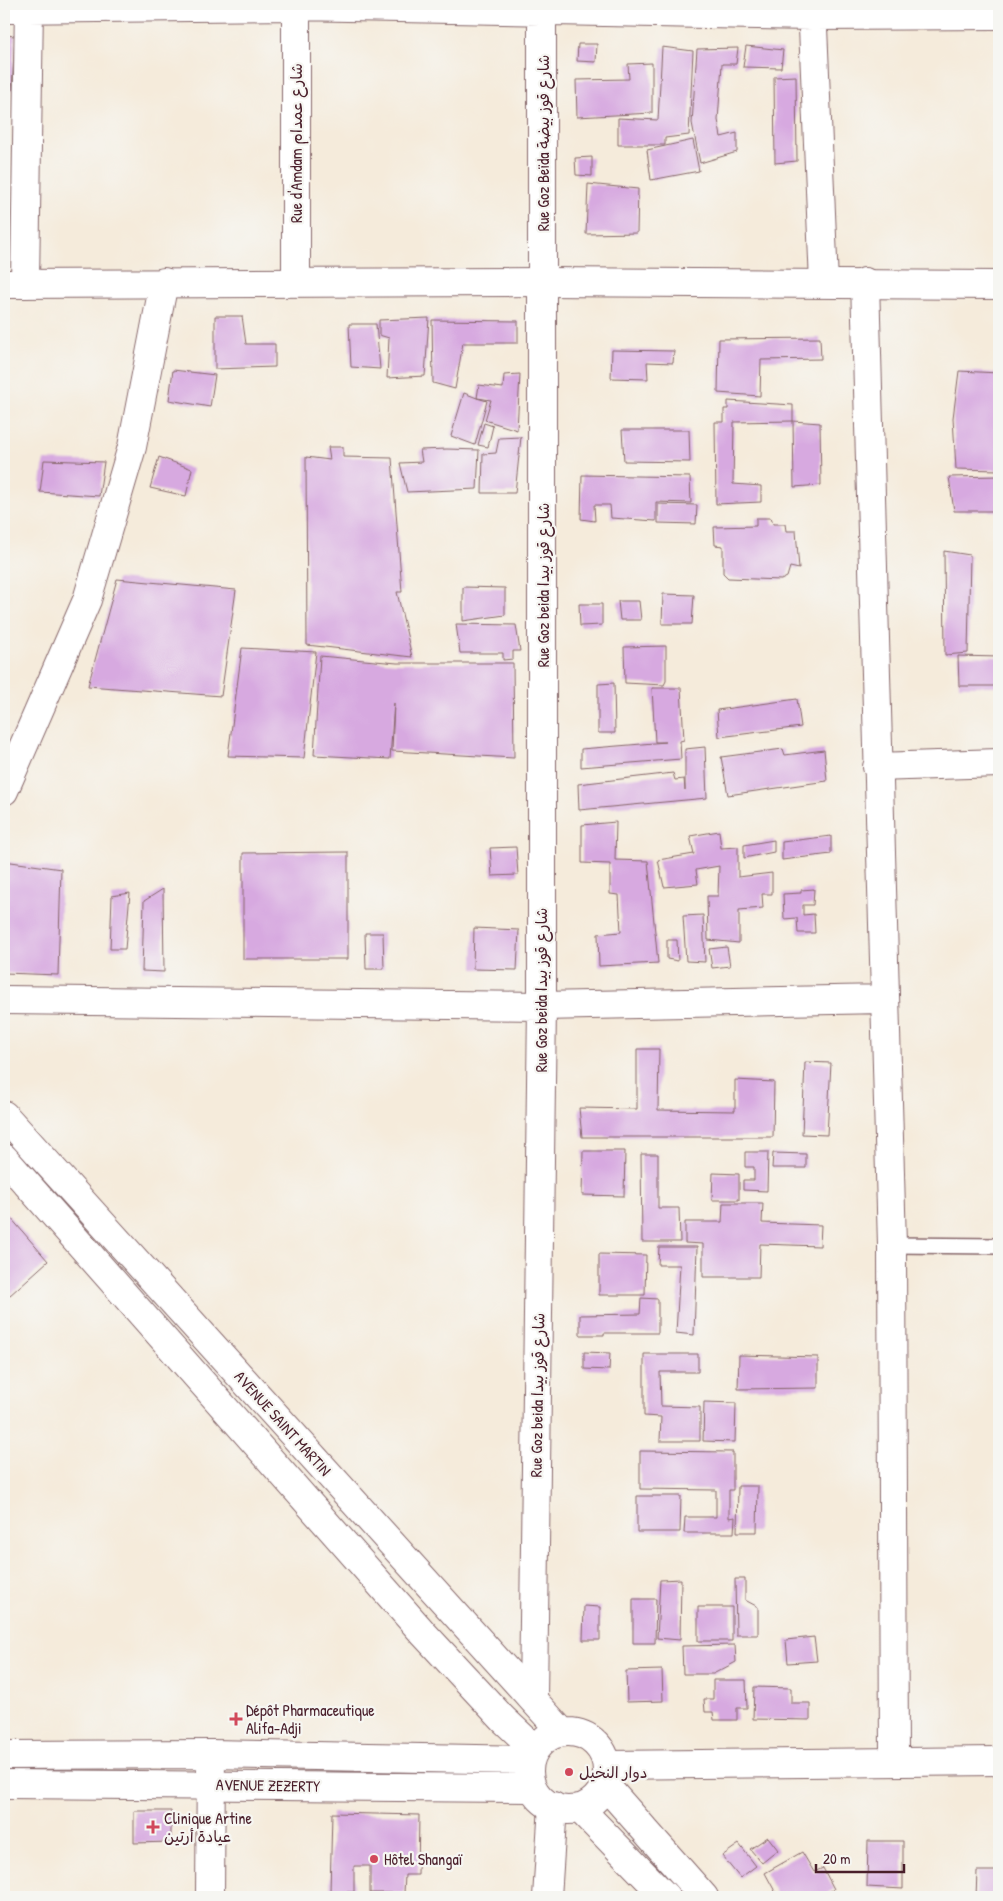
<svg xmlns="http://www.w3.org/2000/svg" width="1003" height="1901" viewBox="0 0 1003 1901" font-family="'Patrick Hand','Playpen Sans Arabic',sans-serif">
<rect width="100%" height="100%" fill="#f6f6f2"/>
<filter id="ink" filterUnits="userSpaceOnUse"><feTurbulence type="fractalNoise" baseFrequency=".02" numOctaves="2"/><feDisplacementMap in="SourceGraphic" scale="10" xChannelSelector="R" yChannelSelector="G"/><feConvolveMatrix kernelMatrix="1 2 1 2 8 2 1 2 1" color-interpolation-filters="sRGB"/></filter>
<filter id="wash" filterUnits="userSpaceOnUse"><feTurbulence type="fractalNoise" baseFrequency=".0096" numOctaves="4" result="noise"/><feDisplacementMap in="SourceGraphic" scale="20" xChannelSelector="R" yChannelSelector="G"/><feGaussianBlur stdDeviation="1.12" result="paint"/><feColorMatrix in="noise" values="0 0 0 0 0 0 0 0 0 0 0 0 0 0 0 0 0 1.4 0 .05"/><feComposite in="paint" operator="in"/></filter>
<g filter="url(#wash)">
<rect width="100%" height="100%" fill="#f5ebdb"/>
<g id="blocks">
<!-- building -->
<path fill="#d7a9e0" d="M4,35l11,1 -3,54h-8z
M578,44h19l-1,18 -19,-1z
M746,46l37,4 -2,18 -38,-1z
M662,47l31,4 -4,84 -24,3v7h-47v-27l40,2z
M738,48l-2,16h-14l-4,56 3,17 16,-4v19l-37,11 -8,-40 5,-74z
M652,63v50l-75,4 -1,-37 53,-1 -1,-15z
M796,76l1,85 -22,2 -1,-86z
M693,140l6,31 -48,9 -4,-30z
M592,157v19l-16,-1 -1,-17z
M588,184l50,5 -1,44 -51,1z
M215,316h27l4,28h29v23l-60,2z
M429,318l-4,58 -38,2 2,-40 -10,-3v-15z
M432,320l86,1v22h-55l-8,46 -22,-6z
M349,324h27l4,45 -29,-2z
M820,338l1,21 -60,1 -1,36 -42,-3 1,-54z
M612,350l62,1 -1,12 -26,-1 1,17 -37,-1z
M173,370l42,5 -5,32 -41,-7z
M959,371l40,2v97l-43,-1 -3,-51z
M520,374l-3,56 -32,-10 6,-20 -14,-2 10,3 -12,44 -24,-9 13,-43 13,5 2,-13 24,3 1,-13z
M728,401l65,4v16l27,2 1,62 -27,2 -1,-66 -59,1 -1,62 28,2v16l-45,2 -1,-82h9v-13h4z
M484,423l9,3 -5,21 -10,-2z
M622,430h67l1,32 -66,-1z
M521,437l-6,56h-33l1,-39 13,-1 3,-15z
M328,447h15v10l49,1 10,134h-5l15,65 -105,-12 -1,-188 24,3z
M447,449l32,1 -2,39 -70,3 -7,-29 22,-1 -2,-12z
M159,457l33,12 -6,27 -36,-8z
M44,460l60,2 -5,34 -59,-4z
M582,475l108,2 1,26 -35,-1v19l-45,-3 -1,-13h-16l1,16 -14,-2z
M999,476v35h-45l-5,-34z
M658,504l39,1 -1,19 -38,-1z
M756,518h15l2,6h12l1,7h10l3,38 -9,-2 -3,10 -6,3 -53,-2 -5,-5v-27l-8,-1 -1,-18 42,-1z
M944,551l26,4 -2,98 -23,2z
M117,579l119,11 -15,106 -133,-10z
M463,587l42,1v27l-42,6z
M663,594l31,1 -2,29h-30z
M618,601h21l2,19h-21z
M579,604h23v21l-22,1z
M456,624l60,1 4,26h-7v8l-10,1v-7h-43z
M666,646v35l-2,4 -39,-2 -1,-36z
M242,648l74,4 -12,106 -76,-2z
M320,656l77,7h116l1,95 -122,-7 2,-48 -4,56 -76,-4z
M958,656l41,1v29h-40z
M614,683l1,50h-17v-49z
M652,688h29l3,52 -4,1 1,18 -100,8v-18l85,-7h-11z
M797,699l4,28 -82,10 -2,-27z
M705,747l2,51 -128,12 -1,-26 95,-11 2,7 9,-1 1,11v-41z
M783,749l2,6 39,-5 3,31 -99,14 -7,-38z
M616,822l-1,38 33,1 10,102 -59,3 -1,-32 23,-2 -2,-37 -9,-1v-30l-28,-1v-38z
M719,831l2,17 17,-1v30l34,-4v21h-10l1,14 -24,2v33l-31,-3 -1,-44h11l1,-30 -23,4 2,14 -34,3 -6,-27 36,-6 -4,-18z
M831,836v18l-49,6v-18z
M774,840v12l-30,6v-13z
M516,847l2,28 -26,1 -2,-28z
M348,852v107h-105v-106z
M4,861l57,8 -3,106 -54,-2z
M163,889l1,83 -22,-1 2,-70z
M814,889l-1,16h-10v10l11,-1 1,19h-17l-1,-15 -13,1 -1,-25 18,-1v-3z
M130,893l-5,56h-15l2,-53z
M703,915l2,47 -19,-1 -3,-45z
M474,928l45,2 -2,40 -44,-1z
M365,933h18l1,36h-18z
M667,940h10l1,21 -11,-2z
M727,947l3,19 -18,2 -3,-19z
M637,1049h22l-1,61 77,1v-31l39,2 -1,55h-191l-3,-29 58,1z
M805,1062l26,1 -4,72 -25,-1z
M583,1151h42l-1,45 -42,-1z
M745,1152h23l-1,39 -24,-1v-10h11v-13h-9z
M773,1153l33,1v14h-34z
M641,1154h17v54h21l1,34h-38z
M713,1173l26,1v26h-27z
M723,1203h40l-1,20 59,2 -1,21 -60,-2 -1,33h-56v-33l-18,-1v-21h37z
M4,1210l44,51 -39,35 -5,-6z
M659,1247h38l-3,88 -18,-2 4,-68h-22z
M599,1254l47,1 -1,40h-46z
M641,1298l17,1v34h-54v2h-24v-20l60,-1z
M584,1352l26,1 -1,17 -25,-1z
M644,1354h54v18h-38l1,34 39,1v34h-40l1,-24 -17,-1z
M739,1355l79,2v31l-80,1z
M704,1402l32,1 -1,39 -32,-1z
M640,1451l93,1v38h-4v28l6,-1 -1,16h-50l1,-16h31v-27l-76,-1z
M738,1486h20l-1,46h-20z
M637,1496h44l-1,36h-43z
M681,1579l-1,61 -23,-2 3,-58z
M735,1579h10v21l13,7v28h-22z
M633,1599h23l-1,44h-22z
M584,1606l16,1v33h-17z
M698,1607h34v34h-34z
M814,1637l3,24 -29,2 -2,-23z
M735,1645l1,17 -23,12h-30l-1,-28z
M662,1670l1,31 -36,1 -1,-31z
M713,1680h33l1,28h-10v12h-23l-1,-8h-8l-1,-13h9z
M754,1687l37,1v15h19v17l-57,-1z
M134,1811h37v31l-37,1z
M332,1813l87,2 -1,60h-13l-1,18h-34v-27h-16v26h-24z
M768,1837l10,13 -16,13 -12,-14z
M868,1841h35v48l-36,-2z
M739,1844l17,22 -16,12 -18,-22z
M802,1852l12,20 9,-4 11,21 -8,5 1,3h-49l-13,-24z
M977,1871h22v26h-23z"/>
</g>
</g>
<g filter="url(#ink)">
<use href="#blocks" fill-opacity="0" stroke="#866669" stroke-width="1"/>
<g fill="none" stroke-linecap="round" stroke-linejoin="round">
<!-- service casing -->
<g stroke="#866669" stroke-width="18">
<path id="service" d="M892,1245l107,1"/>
</g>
<!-- minor casing -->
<g stroke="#866669" stroke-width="30">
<path id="minor" d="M296,4v278
M812,4l12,279
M4,9l292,-3 517,10 186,-1
M865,282l27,963 2,516
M25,284l4,-280
M877,767l122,-4
M4,791l83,-191 45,-153 32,-165
M4,1000l538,6 342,-7
M533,1699l9,-693v-1002
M607,1765l392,-4
M210,1897l1,-143
M547,1897l6,-91"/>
</g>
<!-- tertiary casing -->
<g stroke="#866669" stroke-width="30">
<path id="tertiary" d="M4,1755l207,-1 319,6
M4,1784l528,4"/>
</g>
<!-- secondary casing -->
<g stroke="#866669" stroke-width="30">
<path id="secondary" d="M4,284l539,-2 456,3
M4,1115l558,617
M4,1158l420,476 79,85 32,30
M529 1771a39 39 0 1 1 78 0a39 39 0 1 1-78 0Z
M605,1785l99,112
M579,1808l87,89"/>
</g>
<!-- service -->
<use href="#service" stroke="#fff" stroke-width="15"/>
<!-- minor -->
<use href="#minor" stroke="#fff" stroke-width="28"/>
<!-- tertiary -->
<use href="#tertiary" stroke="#fff" stroke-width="28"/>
<!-- secondary -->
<use href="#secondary" stroke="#fff" stroke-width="28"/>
</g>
</g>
<!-- markers -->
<g fill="#d1495b" stroke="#f6f6f2" stroke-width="2">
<path d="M233.5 1711.5h5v5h5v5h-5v5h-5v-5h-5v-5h5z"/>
<circle cx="569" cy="1772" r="5"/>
<path d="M150.5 1819.5h5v5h5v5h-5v5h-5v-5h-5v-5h5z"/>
<circle cx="374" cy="1859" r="5"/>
</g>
<g text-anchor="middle" stroke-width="4.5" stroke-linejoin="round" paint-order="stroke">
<!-- street labels -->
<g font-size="16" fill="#4a1f2b" stroke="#f6f6f2">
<text transform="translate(296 143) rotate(-90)" y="6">Rue d'Amdam شارع عمدام</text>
<text transform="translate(543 143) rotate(-90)" y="6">Rue Goz Beïda شارع قوز بيضة</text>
<text transform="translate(543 585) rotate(-90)" y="6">Rue Goz beida شارع قوز بيدا</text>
<text transform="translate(541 990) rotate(-90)" y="6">Rue Goz beida شارع قوز بيدا</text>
<text transform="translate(537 1395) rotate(-89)" y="6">Rue Goz beida شارع قوز بيدا</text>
<text transform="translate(283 1423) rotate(48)" y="6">AVENUE SAINT MARTIN</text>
<text transform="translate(268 1785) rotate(1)" y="6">AVENUE ZEZERTY</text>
</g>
<!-- poi labels -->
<g font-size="16" fill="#4a1f2b" stroke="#f6f6f2" text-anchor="start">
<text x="246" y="1716">Dépôt Pharmaceutique<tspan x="246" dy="18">Alifa-Adji</tspan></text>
<text x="579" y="1778">دوار النخيل</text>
<text x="164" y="1824">Clinique Artine<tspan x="164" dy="18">عيادة أرتين</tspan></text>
<text x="384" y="1865">Hôtel Shangaï</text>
</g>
</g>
<!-- margin -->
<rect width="1003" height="1901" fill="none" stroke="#f6f6f2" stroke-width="20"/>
<!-- scale -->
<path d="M816 1864v8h88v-8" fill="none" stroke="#4a1f2b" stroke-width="2.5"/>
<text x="823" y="1864" font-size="15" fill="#4a1f2b" stroke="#f6f6f2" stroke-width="4" paint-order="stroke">20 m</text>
</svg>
